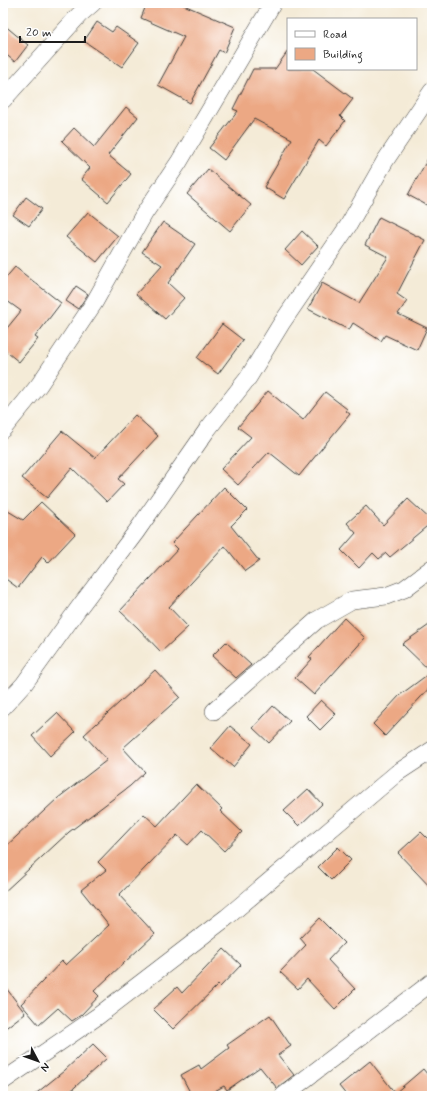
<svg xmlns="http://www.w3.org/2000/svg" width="435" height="1099" viewBox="0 0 435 1099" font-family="Mynerve,sans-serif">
<rect width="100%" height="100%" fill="#fff"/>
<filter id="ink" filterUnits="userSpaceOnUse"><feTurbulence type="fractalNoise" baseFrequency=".025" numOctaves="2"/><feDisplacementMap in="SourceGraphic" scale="8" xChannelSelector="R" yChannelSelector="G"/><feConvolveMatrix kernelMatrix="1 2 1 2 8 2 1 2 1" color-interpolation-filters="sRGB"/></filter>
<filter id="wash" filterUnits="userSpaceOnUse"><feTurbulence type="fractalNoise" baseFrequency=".012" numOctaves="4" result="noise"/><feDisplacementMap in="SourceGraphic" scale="16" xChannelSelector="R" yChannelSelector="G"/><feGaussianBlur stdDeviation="0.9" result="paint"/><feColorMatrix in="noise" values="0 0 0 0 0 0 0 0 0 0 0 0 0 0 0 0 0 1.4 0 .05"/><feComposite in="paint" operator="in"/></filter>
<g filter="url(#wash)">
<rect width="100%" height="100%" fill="#f4ebd7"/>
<g id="blocks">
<!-- building -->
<path fill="#eca884" d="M147,3h32l56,24 -11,26 -5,-3 -29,53 -32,-18 26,-48 -43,-19z
M97,22l15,10 4,-5 23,16 -17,24 -38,-26z
M3,24l25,21 -13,17 -12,-10z
M288,51v18h25l40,30 -13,17 5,5 -19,25 -7,-6 -35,59 -20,-12 28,-48 -38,-20 -30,41 -15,-12 29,-37 -5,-2 20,-40h22z
M126,107l12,10 -30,38 23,19 -23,28 -27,-23 9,-11 -28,-27 12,-13 20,19z
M432,151v57l-24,-13z
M208,169l43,36 -21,26 -43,-37z
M26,197l16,12 -13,17 -16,-11z
M88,212l30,24 -21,26 -31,-25z
M379,217l46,23 -28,54 10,7 -9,13 29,14 -10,22 -32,-15 -4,6 -28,-18 -4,7 -41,-21 14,-26 37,20 29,-46 -23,-12z
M163,222l32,22 -27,39 16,15 -19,21 -29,-25 26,-29 -20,-13z
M302,231l16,15 -17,19 -16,-15z
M15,267l46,36 -26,34 3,2 -19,23 -16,-13v-16l18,-22 -18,-13v-17z
M76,286l12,8 -10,15 -12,-8z
M222,324l21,16 -25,34 -21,-16z
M268,391l35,29 22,-28 22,17 -1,2 4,3 -51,62 -30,-24 -31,33 -17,-16 30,-32 -13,-10z
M135,415l23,21 -40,43 6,5 -17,18 -35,-34 -25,30 -25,-20 40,-47 33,27z
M224,487l23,23 -16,16 28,35 -14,10 -20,-25 -56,61 19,20 -27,25 -23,-24 -18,-17 58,-62 -6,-6z
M408,499l24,22v1l-42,35 -4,-4 -7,6 -6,-6 -14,15 -18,-18 15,-17 -9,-10 19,-17 17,19z
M41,502l34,32 -27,29 -6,-6 -24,31 -15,-11v-69l20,12z
M344,618l21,20 -51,57 -19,-17 17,-19 -3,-2z
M432,623v62l-47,51 -12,-12 27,-29 31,-23 -29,-28z
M226,642l25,23 -15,13 -24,-22z
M155,670l25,27 -57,51 22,24 -15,14 -61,46 -66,61v-44l55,-51 49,-38 -23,-25z
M321,700l15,14 -16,16 -14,-14z
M273,706l17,15 -21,22 -16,-15z
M57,713l18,19 -25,24 -18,-20z
M230,726l22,18 -19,23 -22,-19z
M196,784l26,25 -2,2 22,21 -18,19 -22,-21 -14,15 -11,-10 -58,60 36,39 -61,57 5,5 -18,19 -9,6 -14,-13 -19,17 -18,-21 41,-43 4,4 43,-40 -28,-35 25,-20 -8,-8 46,-48 13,12z
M308,789l14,15 -23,22 -15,-15z
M421,832l11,11v46l-34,-36z
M338,847l13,13 -20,20 -13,-13z
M319,918l25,25 -16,17 27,29 -20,20 -28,-30 -9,10 -18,-17 26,-27 -6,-7z
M224,949l17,16 -21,22 -2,-2 -45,44 -20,-20 24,-22 5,6z
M3,984l22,29 -22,17z
M270,1015l21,31 -13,9 16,20 -17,13 -17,-21 -33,23 -3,-4 -19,10h-13l-11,-21 18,-10 2,4 28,-21 -2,-3z
M93,1044l14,14 -42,38h-32l31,-25z
M370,1061l25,32 28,-24 9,11v16h-85l-8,-10z"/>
</g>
</g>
<g filter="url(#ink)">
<use href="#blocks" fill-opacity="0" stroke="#3c3b38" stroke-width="1"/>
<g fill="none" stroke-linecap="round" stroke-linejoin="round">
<!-- minor casing -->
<g stroke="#3c3b38" stroke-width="18">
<path id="minor" d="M3,100l76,-85 14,-12
M3,429l36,-44 55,-82 50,-89 35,-52 94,-159
M3,707l21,-23 54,-75 58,-77 71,-102 41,-52 33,-54 67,-98 37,-65 47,-70
M214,711l103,-91 35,-20 34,-4 18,-7 28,-21
M3,1081l95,-65 129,-99 170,-144 35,-23
M283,1096l149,-114"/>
</g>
<!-- minor -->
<use href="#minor" stroke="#fff" stroke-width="17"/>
</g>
</g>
<!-- margin -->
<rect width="435" height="1099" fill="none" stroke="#fff" stroke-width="16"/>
<!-- legend -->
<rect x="287" y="18" width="130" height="52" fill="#ffffff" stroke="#a4a4a4"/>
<rect x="295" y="31" width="20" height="6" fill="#ffffff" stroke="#a4a4a4"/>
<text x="323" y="38" font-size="12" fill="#1c1c1c">Road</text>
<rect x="295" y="48" width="20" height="12" fill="#eca884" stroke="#a4a4a4"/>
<text x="323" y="58" font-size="12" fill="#1c1c1c">Building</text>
<!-- north arrow -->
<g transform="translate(38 1061) rotate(131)" stroke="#ffffff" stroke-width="3" paint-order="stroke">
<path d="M0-3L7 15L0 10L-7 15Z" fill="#1c1c1c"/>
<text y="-6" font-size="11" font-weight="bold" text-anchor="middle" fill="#1c1c1c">N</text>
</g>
<!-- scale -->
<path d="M20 36v6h65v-6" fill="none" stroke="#1c1c1c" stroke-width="2"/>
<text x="26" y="36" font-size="12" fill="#1c1c1c" stroke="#ffffff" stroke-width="3" paint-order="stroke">20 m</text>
</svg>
